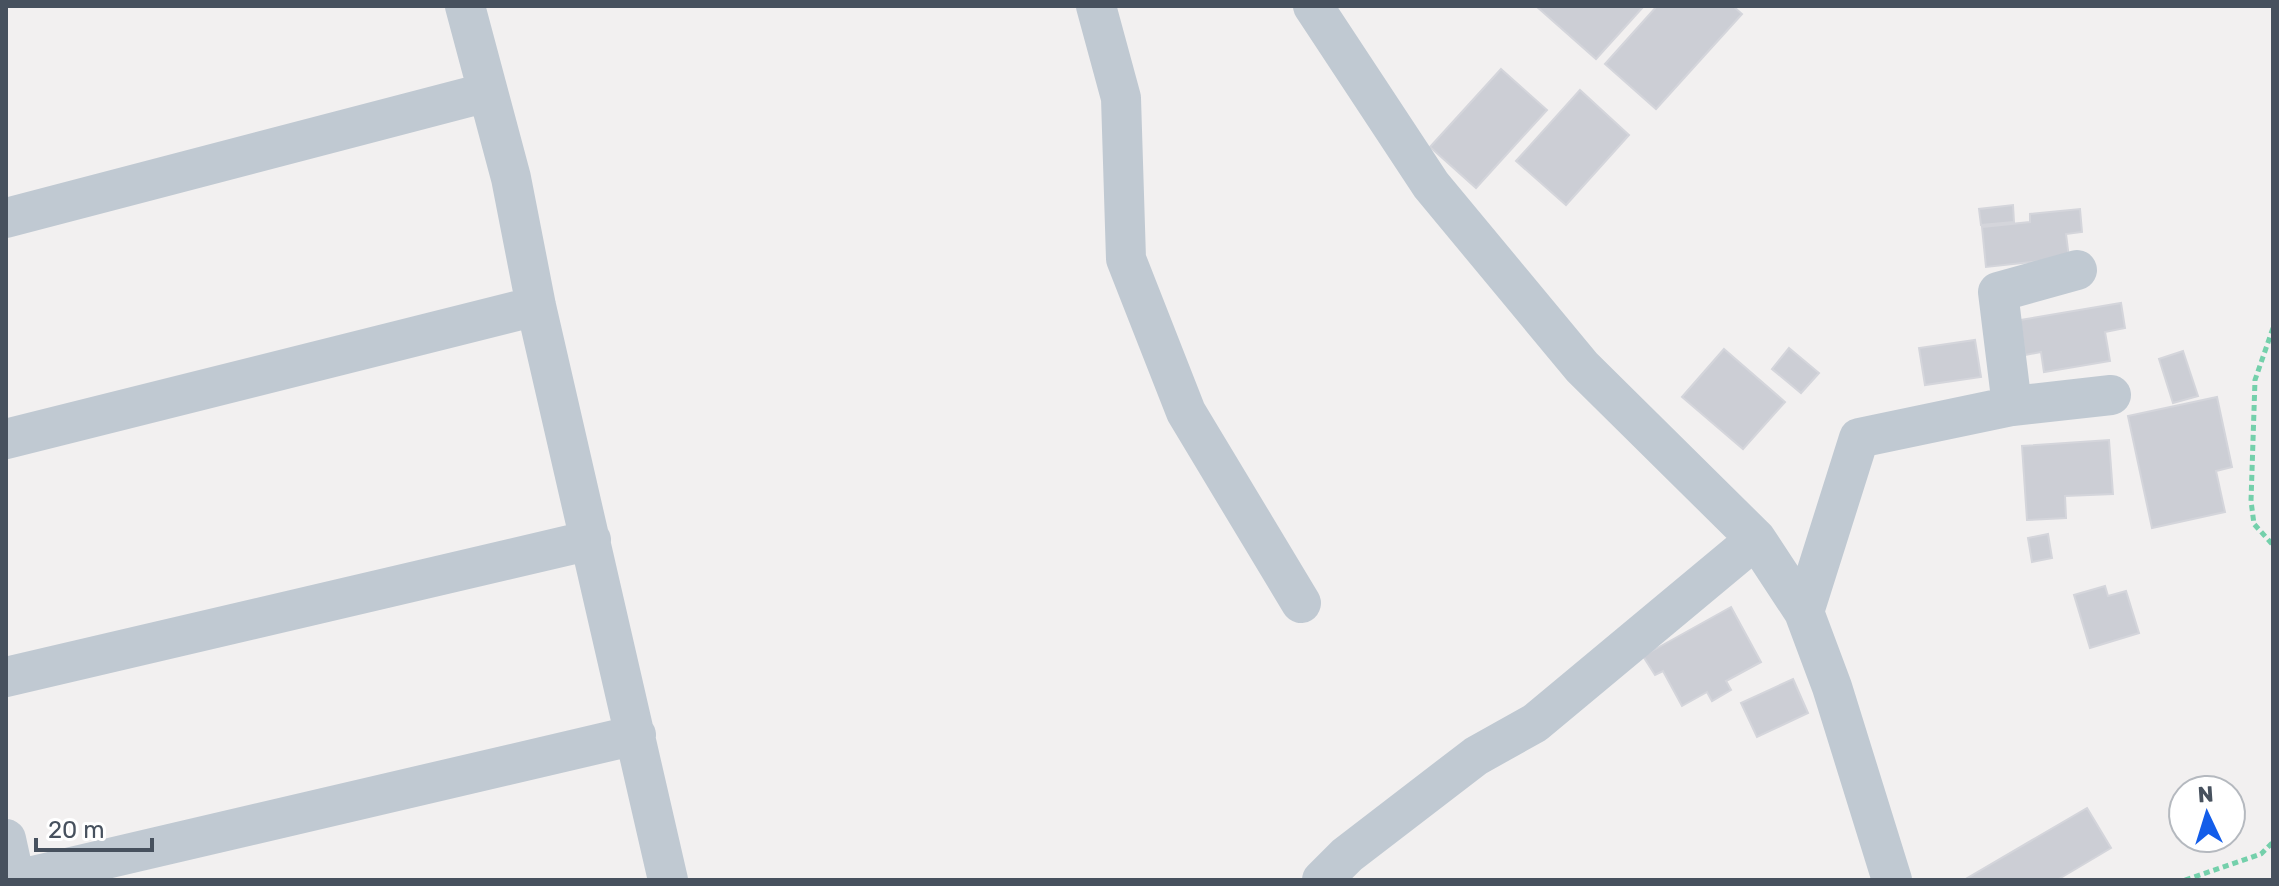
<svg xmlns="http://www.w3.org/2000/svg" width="2279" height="886" viewBox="0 0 2279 886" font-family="Rubik,sans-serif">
<rect width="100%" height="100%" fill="#f2f0f0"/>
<!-- building -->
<path fill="#ccced5" stroke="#d4d5db" stroke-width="2" d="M1536,6h108l-48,53z
M1657,6h76l9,8 -86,95 -51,-45z
M1501,69l46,41 -71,78 -46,-41z
M1580,90l49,45 -63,70 -50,-44z
M2013,205l1,17 -33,3 -2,-16z
M2080,209l2,23 -16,2 3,24 -83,9 -4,-40 48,-5v-8z
M2121,303l4,25 -20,4 5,29 -66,11 -3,-20 -16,3 -5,-35z
M1975,340l6,37 -56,8 -6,-37z
M1789,348l30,25 -18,20 -29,-24z
M1724,349l61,53 -42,47 -61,-52z
M2183,351l15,45 -25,7 -14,-44z
M2217,397l15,70 -16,4 9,41 -73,16 -24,-112z
M2109,440l4,54 -48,2 1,22 -39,2 -5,-74z
M2048,534l4,24 -20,4 -4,-24z
M2105,586l3,10 18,-5 13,42 -49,15 -16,-53z
M1731,607l30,55 -35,19 5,9 -19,11 -5,-9 -25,14 -19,-35 -8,4 -12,-19z
M1793,679l15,34 -51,24 -16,-34z
M2087,808l24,40 -54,32h-93z"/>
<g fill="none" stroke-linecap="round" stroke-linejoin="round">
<!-- path -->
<path stroke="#74d0ab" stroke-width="5" stroke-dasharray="6 4" stroke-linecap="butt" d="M2273,328l-18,52 -4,121 3,23 19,21
M2185,880l76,-26 12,-12"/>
<!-- minor -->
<path stroke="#c0c9d2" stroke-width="40" d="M465,6l46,172 25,128 132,574
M1096,6l25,92 5,161 60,153 115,191
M1313,6l118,179 151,182 174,172 48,73 28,75 60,193
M6,218l482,-126
M2012,406l-14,-114 79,-22
M6,439l530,-133
M1804,612l55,-174 153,-32 99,-11
M6,677l585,-137
M6,839l9,41
M16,880l620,-145
M1322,880l25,-25 129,-99 59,-33 221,-184"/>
</g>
<!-- border -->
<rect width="2279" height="886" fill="none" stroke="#47515e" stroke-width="16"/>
<!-- north arrow -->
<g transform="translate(2207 814) rotate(356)"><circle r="38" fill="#ffffff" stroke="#b5b9bf" stroke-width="2"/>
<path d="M0-6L14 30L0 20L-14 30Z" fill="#135de9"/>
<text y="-12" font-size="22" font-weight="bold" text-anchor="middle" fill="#47515e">N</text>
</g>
<!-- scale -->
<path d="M36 838v12h116v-12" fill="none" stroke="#47515e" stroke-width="4"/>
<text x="48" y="838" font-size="24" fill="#47515e" stroke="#ffffff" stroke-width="6" paint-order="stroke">20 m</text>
</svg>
